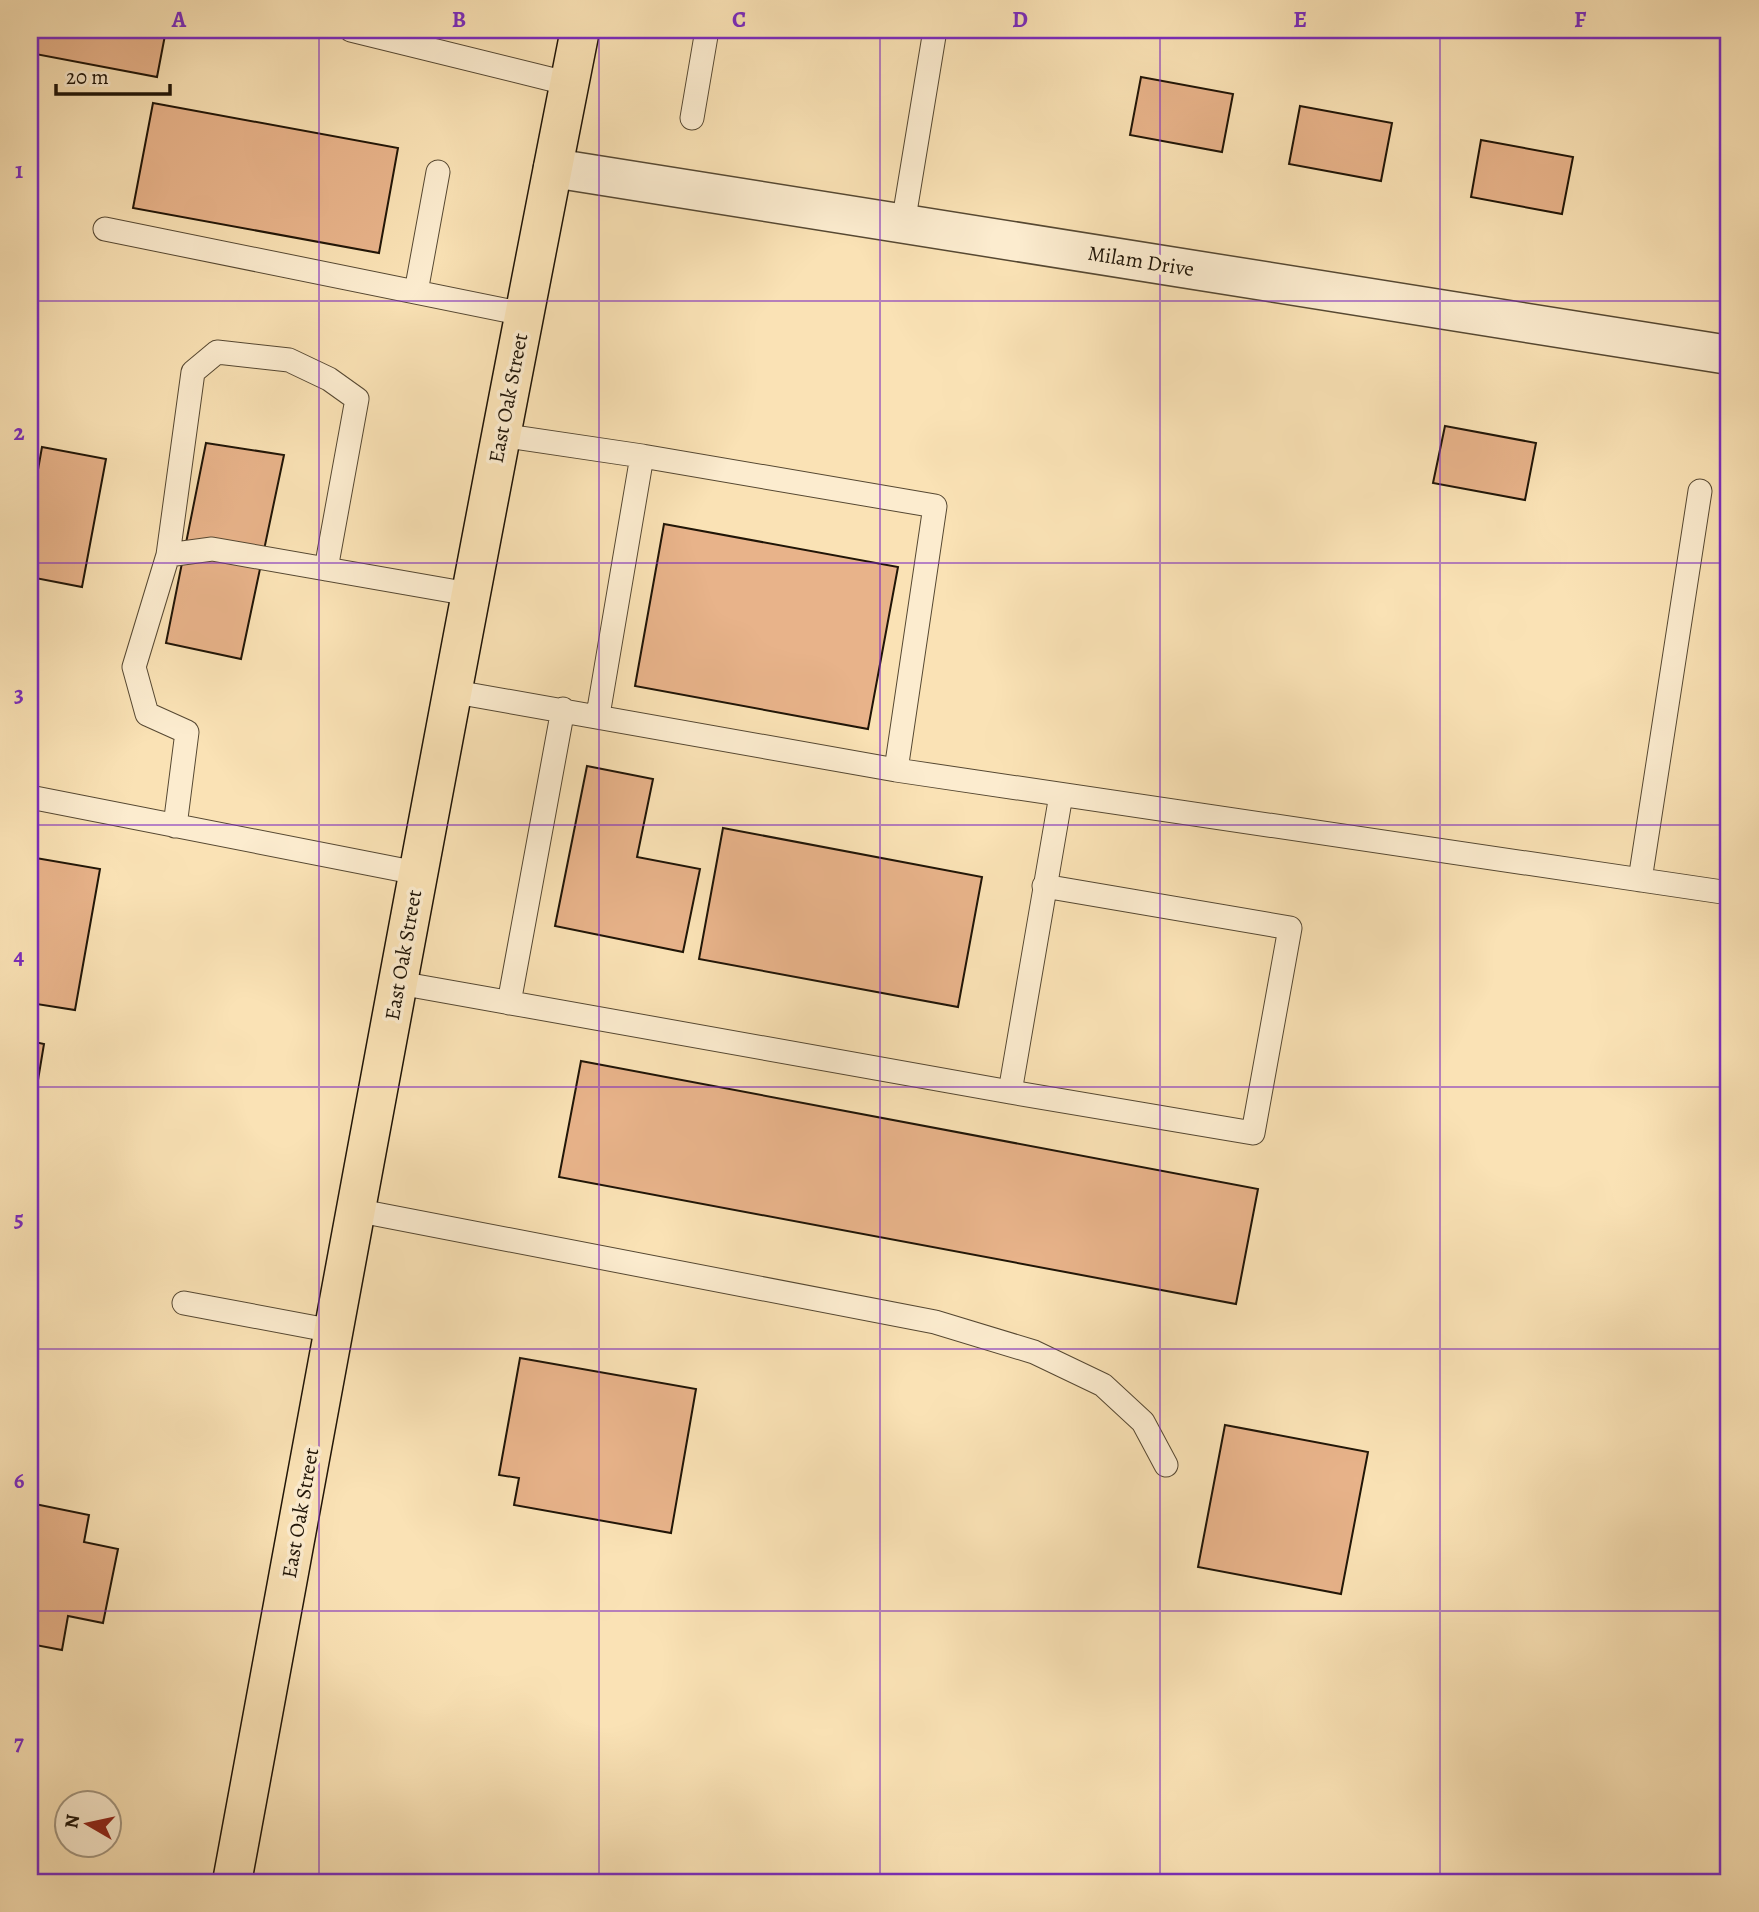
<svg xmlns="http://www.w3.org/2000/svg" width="1759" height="1912" viewBox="0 0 1759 1912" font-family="Alegreya,serif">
<rect width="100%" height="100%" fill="#fae2b5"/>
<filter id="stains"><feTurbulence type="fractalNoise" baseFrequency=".00286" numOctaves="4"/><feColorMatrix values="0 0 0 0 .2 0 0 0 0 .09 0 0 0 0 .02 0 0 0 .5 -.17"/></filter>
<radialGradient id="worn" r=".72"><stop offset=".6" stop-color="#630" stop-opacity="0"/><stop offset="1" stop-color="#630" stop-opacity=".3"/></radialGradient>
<!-- building -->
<path fill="#e8b38a" stroke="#201507" stroke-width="2" d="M30,30h136l-9,47 -127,-24z
M1141,77l92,17 -11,58 -92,-17z
M153,103l245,45 -19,105 -246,-45z
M1300,106l92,17 -11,58 -92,-17z
M1481,140l92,17 -11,57 -91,-17z
M1445,426l91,17 -11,57 -92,-17z
M206,443l78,12 -43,204 -75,-16z
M42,447l64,12 -24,128 -52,-10v-62z
M664,524l234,43 -30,162 -233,-43z
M587,766l66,13 -16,78 63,12 -17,83 -128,-26z
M723,828l259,49 -24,130 -259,-48z
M30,857l70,12 -25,141 -45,-7z
M30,1041l14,3 -14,84z
M581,1061l677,128 -22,115 -677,-127z
M520,1358l176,31 -25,144 -157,-28 5,-27 -20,-3z
M1225,1425l143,27 -27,142 -143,-27z
M30,1503l59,12 -5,27 34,7 -15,74 -35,-7 -6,34 -32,-6z"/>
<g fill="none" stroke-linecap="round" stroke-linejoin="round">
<!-- service casing -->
<g stroke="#564832" stroke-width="25">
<path id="service" d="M351,30l219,54
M692,118l15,-88
M903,224l32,-194
M105,229l419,85
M416,292l22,-120
M500,435l142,21
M168,555l25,-183 24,-20 72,8 40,19 28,20 -31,170
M450,691l446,79 833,123
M598,715l44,-259 293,50 -39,264
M30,797l387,76
M175,826l12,-94 -40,-18 -13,-47 34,-112 44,-6 257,45
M1640,880l60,-389
M399,983l611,109 51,-297
M509,1003l54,-294
M1010,1092l243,41 37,-205 -246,-42
M355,1210l580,112 99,30 69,33 40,37 23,43
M184,1303l149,28"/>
</g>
<!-- minor casing -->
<g stroke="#564832" stroke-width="41">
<path id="minor" d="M553,168l1176,187"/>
</g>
<!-- trunk casing -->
<g stroke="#201507" stroke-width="41">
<path id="trunk" d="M232,1882c114,-618 226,-1236 348,-1852"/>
</g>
<!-- service -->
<use href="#service" stroke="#fceccf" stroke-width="23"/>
<!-- minor -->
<use href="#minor" stroke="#fceccf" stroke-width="38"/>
<!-- trunk -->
<use href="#trunk" stroke="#fae2b5" stroke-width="38"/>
</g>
<!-- grid -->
<path fill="none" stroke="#7b2cbf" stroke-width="2" stroke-opacity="0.55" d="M319,30v1852M599,30v1852M880,30v1852M1160,30v1852M1440,30v1852M30,301h1699M30,563h1699M30,825h1699M30,1087h1699M30,1349h1699M30,1611h1699"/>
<g text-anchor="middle" stroke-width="7" stroke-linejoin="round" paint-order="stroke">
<!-- street labels -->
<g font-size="21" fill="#201507" stroke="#fceccf">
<text transform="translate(1141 261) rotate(9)" y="7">Milam Drive</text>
<text transform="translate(508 398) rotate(-79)" y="7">East Oak Street</text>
<text transform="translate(403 955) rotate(-80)" y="7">East Oak Street</text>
<text transform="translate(300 1513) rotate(-80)" y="7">East Oak Street</text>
</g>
</g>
<!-- margin -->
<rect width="1759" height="1912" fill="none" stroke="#fae2b5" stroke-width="77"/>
<!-- north arrow -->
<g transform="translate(88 1824) rotate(279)"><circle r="33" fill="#fceccf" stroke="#a4967f" stroke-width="2"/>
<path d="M0-5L12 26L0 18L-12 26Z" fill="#8f2418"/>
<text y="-10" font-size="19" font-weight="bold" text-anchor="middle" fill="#201507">N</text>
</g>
<!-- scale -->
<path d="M56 84v10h114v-10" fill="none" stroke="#201507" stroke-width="3.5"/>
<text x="66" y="84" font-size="21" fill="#201507" stroke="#fceccf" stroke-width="5" paint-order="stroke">20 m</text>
<rect x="38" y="38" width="1682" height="1836" fill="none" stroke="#7b2cbf" stroke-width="2.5"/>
<g font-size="23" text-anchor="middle" font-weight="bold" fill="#7b2cbf">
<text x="179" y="27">A</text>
<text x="459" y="27">B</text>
<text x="739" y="27">C</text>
<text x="1020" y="27">D</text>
<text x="1300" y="27">E</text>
<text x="1580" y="27">F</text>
<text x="19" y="178">1</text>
<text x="19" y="440">2</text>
<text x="19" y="702">3</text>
<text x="19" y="964">4</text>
<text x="19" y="1226">5</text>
<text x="19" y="1488">6</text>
<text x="19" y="1750">7</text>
</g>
<rect width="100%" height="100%" filter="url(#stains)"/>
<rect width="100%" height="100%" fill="url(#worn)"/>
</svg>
